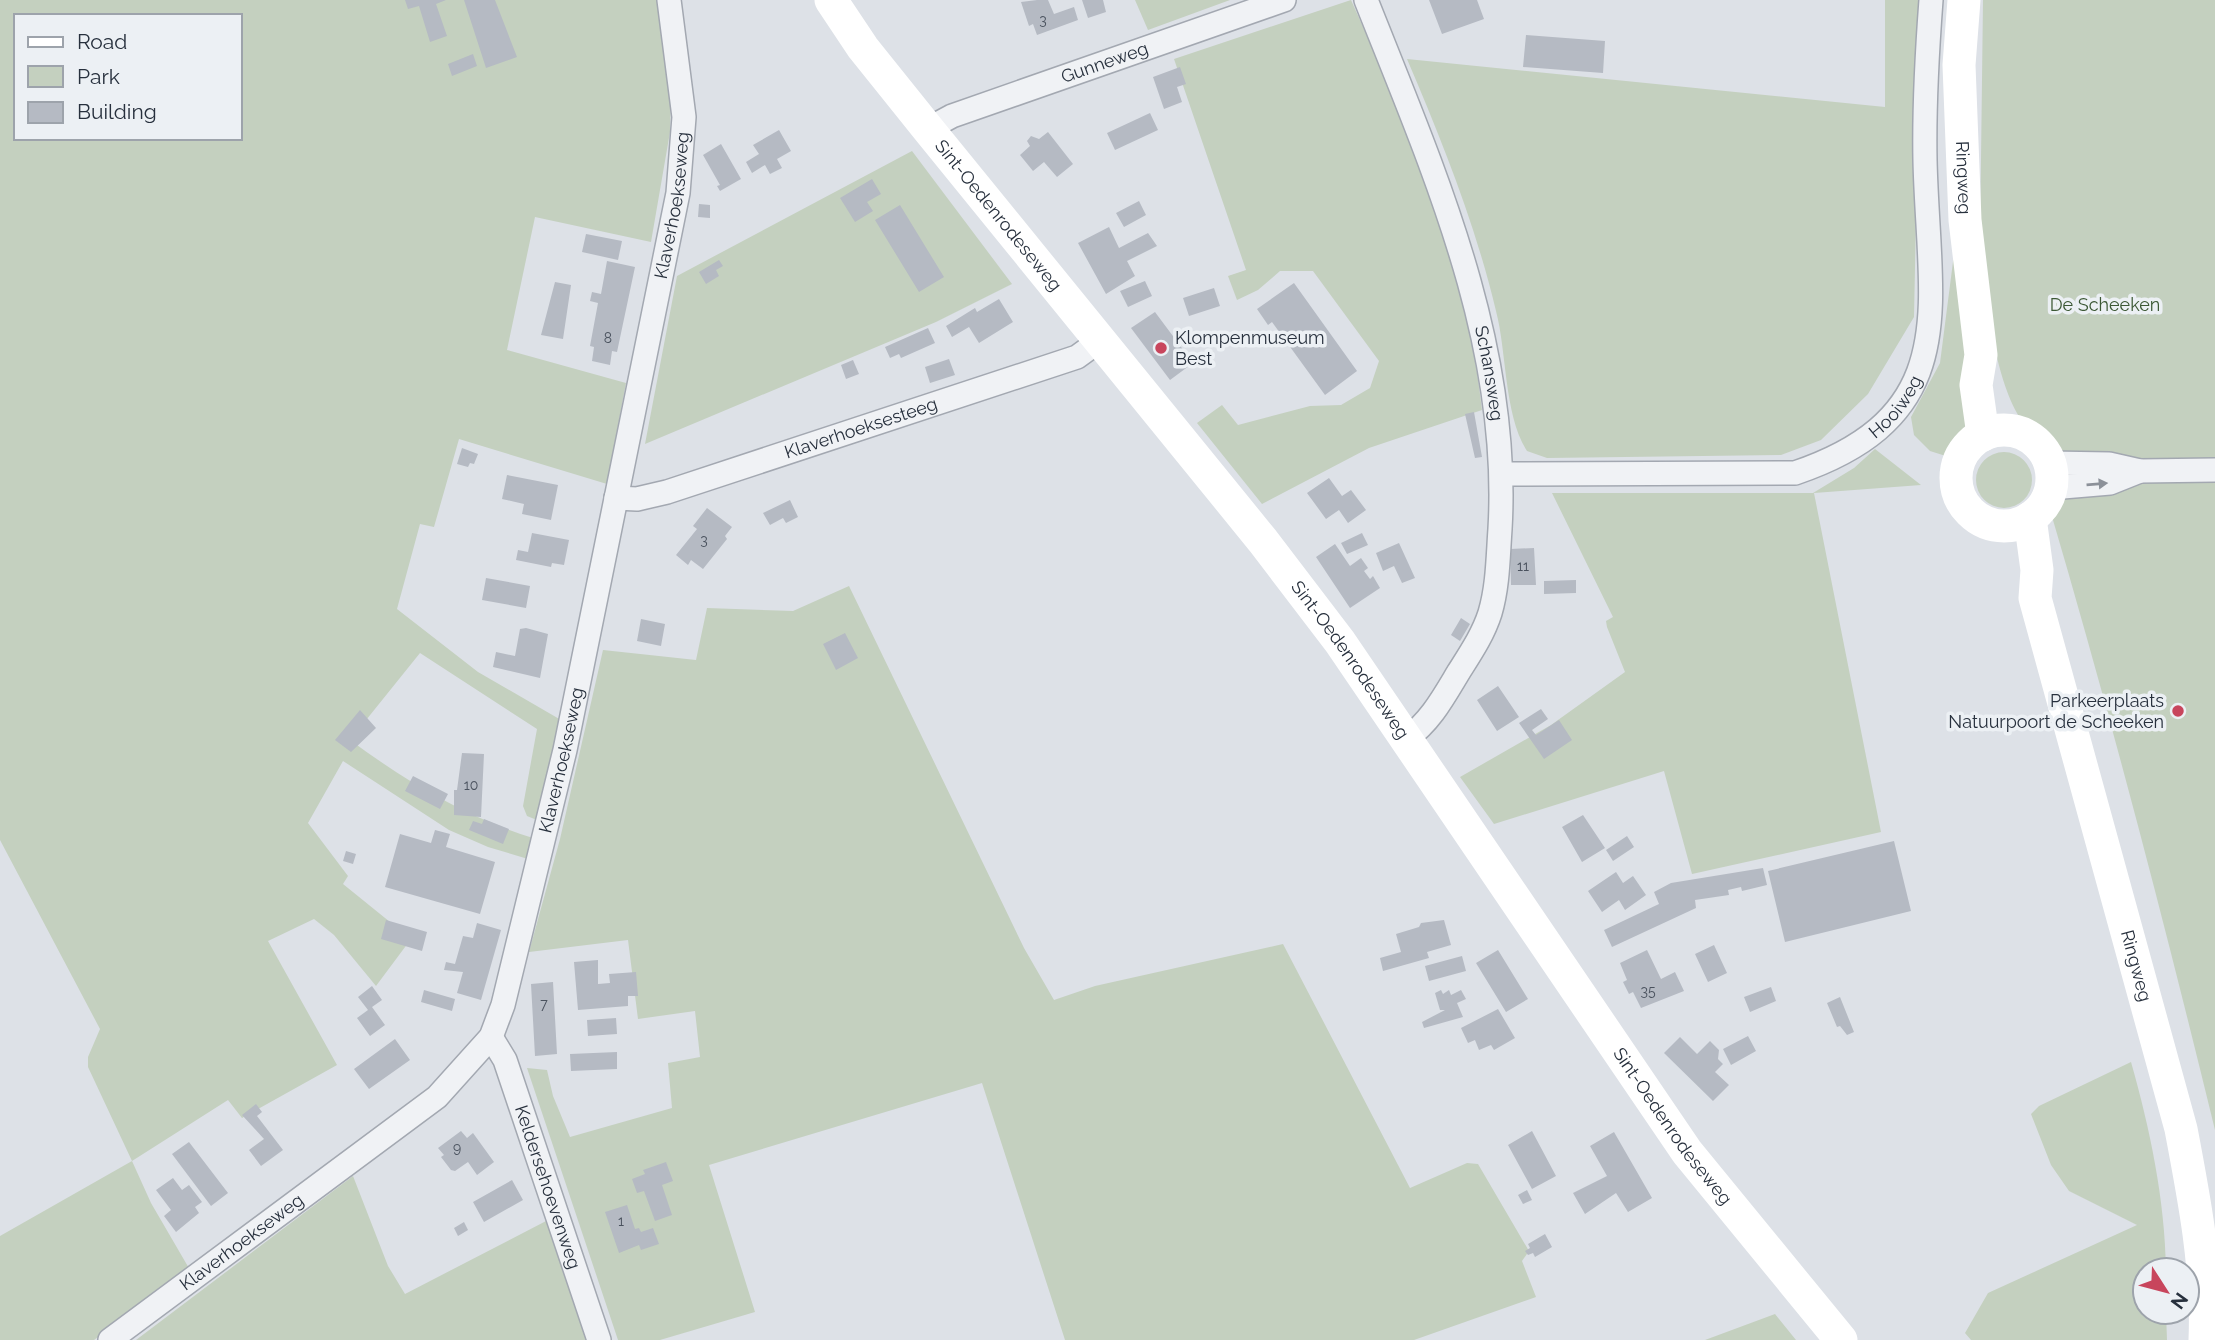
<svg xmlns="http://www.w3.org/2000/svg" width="2215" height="1340" viewBox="0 0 2215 1340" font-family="Raleway,sans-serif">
<rect width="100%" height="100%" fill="#dde1e7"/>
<!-- green -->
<path fill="#c4d0bf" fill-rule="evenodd" d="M0,0h657l14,93 -1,39 -19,110 -116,-25 -28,133 119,33 -19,101 -148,-45 -25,88 -14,-3 -23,85 81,63 83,48 -24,100 -10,-4 -4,-10 14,-77 -117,-76 -70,87c57,42 116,77 183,98l-5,21 -40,-12 -39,-17 -106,-69 -35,62 40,53 -5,8 68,55 -35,47 -42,-51 -20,-16 -46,22 69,124 -95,53 -14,-18 -96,61 19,42 39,67 -96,70h-94v-104l132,-75 -44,-94v-10l12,-28 -100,-189zM16,16h224v122h-224z
M1135,0h95l-82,30z
M1351,0c59,131 115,266 131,410l-113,38 -107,56 -65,-81 25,-18 16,20 72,-19 31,-1 29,-17 9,-27 -66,-90h-33l-22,19 -21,10 -9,-24 18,-6 -72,-211z
M1885,0h41l-8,120 -4,197 -46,77 -47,46 -40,15 -234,3 -20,-7c-23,-36 -20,-98 -31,-140 -21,-88 -54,-170 -89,-252l478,48z
M1983,0h232v1130c-58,-238 -120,-474 -191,-707 -29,-35 -41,-138 -44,-184z
M912,151l100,133 -76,38 -291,122 32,-168z
M1954,254l19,160 -5,16 -19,27 -19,-6 -16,-16 -3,-18 29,-54z
M1875,449l46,36 -107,8 67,339 -189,42 -28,-103 -170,53 -34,-47 91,-52 74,-53 -18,-45 -1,-6 7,-4 -61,-124h261l41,-25z
M1976 480a28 28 0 1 1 56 0a28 28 0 1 1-56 0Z
M849,586l175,362 30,52 41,-14 188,-42 127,244 57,-25 11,1 51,87 -7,10 14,36 -122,43h-349l-83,-257 -273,82 46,147 -95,28h-42l-91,-272 20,2 6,26 17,41 102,-29 -4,-45 32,-6 -5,-46 -57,8 -10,-79 -99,12 31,-113 43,-189 93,10 11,-52 86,3z
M2131,1062c19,67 34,138 35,208h-21v42h21l1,28h-196l-6,-7 23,-40 149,-68 -68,-34 -18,-26 -20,-51 8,-8z
M353,1176l35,90 17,28 143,-74 40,120h-452z
M1775,1314l21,26h-91z"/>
<!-- building -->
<path fill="#b5bac3" d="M405,0h41l-10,4 11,32 -17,6 -11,-36 -11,3z
M464,0h31l22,57 -31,11z
M1037,0h11l6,14 20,-7 4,13 -41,15 -4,-11 -4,2 -8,-24z
M1082,0h21l3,12 -18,6z
M1429,0h48l7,19 -42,15z
M1526,35l79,6 -2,32 -80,-6z
M473,54l4,12 -25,10 -4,-12z
M1180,67l6,17 -9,3 5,15 -18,7 -11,-32z
M1150,113l8,17 -43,20 -8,-17z
M779,130l12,21 -14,8 5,9 -12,6 -5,-9 -13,8 -6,-11 13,-8 -6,-9z
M1048,132l25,32 -16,13 -13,-15 -11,9 -13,-16 10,-9 -3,-5 4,-5 8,3z
M721,144l20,35 -21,12 -3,-5 3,-1 -17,-30z
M872,179l9,15 -14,8 6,9 -18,11 -15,-24z
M1139,201l7,14 -22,12 -8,-14z
M699,204l11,1v13l-12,-1z
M900,205l44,72 -25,15 -44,-72z
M1109,227l10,21 29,-15 9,13 -30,15 8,15 -29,18 -28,-51z
M586,234l36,7 -4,19 -36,-8z
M719,260l4,6 -7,4 3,6 -13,8 -7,-12z
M607,261l28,6 -18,85 -5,-1 -2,14 -18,-4 2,-14 -4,-1 8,-43 -8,-2 2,-9 9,2z
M1145,281l7,15 -24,11 -8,-16z
M555,282l16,3 -8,54 -22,-4z
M1294,283l63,88 -32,24 -53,-73 -4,3 -11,-16z
M1214,288l6,18 -31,10 -6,-18z
M999,299l14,23 -34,21 -10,-16 -17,10 -6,-11 29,-18 2,4z
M1155,312l38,51 -23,17 -39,-52z
M928,328l7,15 -34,15 -2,-4 -9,4 -5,-11z
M949,359l6,16 -25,8 -5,-16z
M853,360l6,14 -13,5 -5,-14z
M1474,412l8,45 -7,1 -10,-44z
M462,448l16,6 -4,10 -4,-1 -2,4 -11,-3z
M507,475l51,10 -7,35 -29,-6 2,-10 -22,-5z
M1329,478l13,18 9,-6 15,20 -18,13 -9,-13 -13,9 -19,-26z
M790,500l8,17 -12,6 -3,-5 -13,7 -7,-12z
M707,508l25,19 -7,9 2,3 -24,30 -12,-9 -3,5 -12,-10 21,-26 -4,-3z
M532,533l37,7 -5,25 -12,-2 -1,4 -35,-7 2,-10 10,2z
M1362,533l6,12 -21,9 -6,-11z
M1399,543l16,35 -13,5 -8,-17 -11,5 -7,-18z
M1335,544l15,22 11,-8 7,10 -4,3 6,8 3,-3 7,12 -30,20 -34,-51z
M1534,548l2,37h-25l-1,-36z
M486,578l44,8 -4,22 -44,-8z
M1576,580v13l-32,1v-13z
M1461,618l9,6 -10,17 -9,-6z
M641,619l24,5 -4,22 -24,-5z
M526,628l22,6 -8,44 -47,-11 3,-15 19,4 5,-27z
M845,633l13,25 -22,12 -13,-26z
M1498,686l21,31 -22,14 -20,-31z
M1541,709l7,10 -16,11 4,5 23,-15 13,20 -28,19 -25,-36z
M360,710l16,18 -25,24 -16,-12z
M462,753l22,1 -3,63 -27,-2v-25h3z
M413,776l35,18 -8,15 -35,-18z
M1583,815l22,33 -23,14 -20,-35z
M484,819l25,10 -6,15 -34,-14 4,-9 9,3z
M435,830l15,4 -4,13 49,15 -15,52 -95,-27 15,-53 31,9z
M1627,836l7,11 -21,14 -7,-11z
M1894,841l17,70 -126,31 -17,-71z
M346,851l10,3 -3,10 -10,-3z
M1763,868l4,17 -25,6 -1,-4 -13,3 1,5 -34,5 1,8 -84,39 -8,-17 55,-26 -5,-12 17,-9z
M1616,872l7,11 10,-7 13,19 -21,15 -6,-10 -17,12 -14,-21z
M386,920l41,12 -5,19 -41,-12z
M1444,920l7,25 -24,7 2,6 -46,13 -3,-13 21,-6 -5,-18 23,-7 2,-4z
M477,923l24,7 -20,70 -24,-7 6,-21 -19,-2 2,-8 9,2 8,-28 10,2z
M1714,945l13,28 -19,9 -13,-28z
M1498,950l30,49 -22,13 -30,-49z
M1647,950l14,29 14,-7 9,19 -43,17 -8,-16 -4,2 -6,-12 4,-2 -7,-17z
M1462,956l4,15 -37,10 -4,-15z
M598,960v24l12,-1 -1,-9 27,-2 2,24h-10v10l-50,4 -4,-48z
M553,982l4,72 -22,2 -4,-72z
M372,986l10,14 -10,7 13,18 -15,11 -13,-18 11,-8 -10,-13z
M1771,987l5,14 -26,11 -6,-15z
M424,990l31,9 -3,12 -31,-9z
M1441,990l2,4 6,-4 2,5 10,-5 5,9 -9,4 6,14 -39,11 -2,-6 23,-12h-5l-5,-17z
M1840,997l14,35 -7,3 -7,-9 -3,1 -10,-24z
M1498,1009l17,29 -21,12 -3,-5 -12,5 -4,-10 -7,3 -7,-15z
M616,1018l1,16 -29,2 -1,-16z
M1748,1036l8,15 -25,14 -8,-16z
M1680,1037l17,17 13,-13 9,9 -1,9 5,5 -8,8 14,13 -16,16 -49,-48z
M395,1039l15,21 -41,29 -15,-20z
M617,1052v17l-46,2 -1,-17z
M256,1104l6,8 -5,4 26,34 -22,16 -12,-16 15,-11 -22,-24z
M461,1131l6,7 6,-5 21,29 -17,13 -9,-13 -13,9 -4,-1 -10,-13 3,-2 -6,-7z
M1532,1131l24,45 -24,13 -24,-44z
M1614,1132l38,66 -24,14 -12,-19 -31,21 -12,-21 34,-17 -17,-30z
M189,1142l39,51 -17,13 -39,-52z
M666,1162l7,19 -11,4 10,30 -17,6 -11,-30 -7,2 -5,-14 13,-5 -2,-4z
M173,1178l9,12 7,-5 13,17 -7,5 4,6 -23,19 -12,-16 7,-6 -15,-20z
M512,1180l11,20 -39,22 -11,-20z
M1527,1190l5,10 -9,4 -5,-9z
M627,1205l8,24 4,-1 2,4 12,-4 6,16 -18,6 -2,-5 -20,8 -14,-41z
M464,1222l4,8 -10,6 -4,-8z
M1545,1234l7,13 -17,10 -2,-4 -5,2 -3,-4 5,-3 -2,-4z"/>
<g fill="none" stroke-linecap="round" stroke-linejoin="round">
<!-- street casing -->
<g stroke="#a3a8b1" stroke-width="26">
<g id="street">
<path id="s1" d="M1366,0c67,169 145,343 134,529 -2,28 -2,57 -10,84 -7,22 -20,41 -32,60 -15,25 -28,49 -52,66"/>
<path id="s2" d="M928,129l24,-13 332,-116"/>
<path d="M2050,463l59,1 31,7 75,-1"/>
<path id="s3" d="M1503,474l292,-1c171,-58 133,-169 130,-313 -1,-53 2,-107 6,-160"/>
<path d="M2051,488l59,-5 30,-12"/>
<path id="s4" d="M616,498l21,1 30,-7 410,-135 22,-16"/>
<path id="s5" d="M491,1037l14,23 94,280"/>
<path id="s6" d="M110,1340l327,-243 54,-60 12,-32 62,-255 113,-557 6,-76 -15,-117"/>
</g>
</g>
<!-- street -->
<use href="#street" stroke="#f0f2f5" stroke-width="23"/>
<!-- secondary -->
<g stroke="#fff" stroke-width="33">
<path id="s7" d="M831,0l32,48 65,81 335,412 77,101 347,510 154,188"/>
<path id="s8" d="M1964,0l-5,65 6,155 16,135 -5,30 7,50"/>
<circle cx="2004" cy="478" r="48"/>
<path id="s9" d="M2030,518l7,52 -2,28 146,531c13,68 27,141 24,211"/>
</g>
</g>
<!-- one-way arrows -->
<defs><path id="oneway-solid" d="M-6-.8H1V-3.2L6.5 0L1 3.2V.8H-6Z" transform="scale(1.75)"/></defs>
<use fill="#8c9199" href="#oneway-solid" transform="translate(2097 484) rotate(-5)"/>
<!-- markers -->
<g fill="#c8455c" stroke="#ecf0f4" stroke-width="2.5">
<circle cx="1161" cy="348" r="7"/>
<circle cx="2178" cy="711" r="7"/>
</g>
<g text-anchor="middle" stroke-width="7" stroke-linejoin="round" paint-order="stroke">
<!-- number labels -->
<g font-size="14" fill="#4a525e">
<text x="1043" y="25">3</text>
<text x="608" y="343">8</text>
<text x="704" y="545">3</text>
<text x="1523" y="571">11</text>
<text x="471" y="790">10</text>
<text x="1648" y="996">35</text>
<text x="544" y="1009">7</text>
<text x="457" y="1153">9</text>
<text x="621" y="1226">1</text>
</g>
<!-- street labels -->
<g font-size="18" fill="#27303d" stroke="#ecf0f4">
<text dy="6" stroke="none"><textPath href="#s2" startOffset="189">Gunneweg</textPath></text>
<text dy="6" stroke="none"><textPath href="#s8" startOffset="178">Ringweg</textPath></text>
<text dy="6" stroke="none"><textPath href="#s6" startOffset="1340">Klaverhoekseweg</textPath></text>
<text dy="6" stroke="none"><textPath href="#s7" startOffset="273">Sint-Oedenrodeseweg</textPath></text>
<text dy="6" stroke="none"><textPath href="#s1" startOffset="394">Schansweg</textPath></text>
<text dy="6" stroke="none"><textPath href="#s3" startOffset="415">Hooiweg</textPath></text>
<text dy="6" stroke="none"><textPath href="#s4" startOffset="256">Klaverhoeksesteeg</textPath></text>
<text dy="6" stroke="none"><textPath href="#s7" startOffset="840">Sint-Oedenrodeseweg</textPath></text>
<text dy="6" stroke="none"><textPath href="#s6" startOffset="774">Klaverhoekseweg</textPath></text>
<text dy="6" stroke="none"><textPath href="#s9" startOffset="462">Ringweg</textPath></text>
<text dy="6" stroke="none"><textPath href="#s7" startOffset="1407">Sint-Oedenrodeseweg</textPath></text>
<text dy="6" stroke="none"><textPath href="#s5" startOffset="161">Keldersehoevenweg</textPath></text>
<text dy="6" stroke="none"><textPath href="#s6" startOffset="164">Klaverhoekseweg</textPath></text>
</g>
<!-- park labels -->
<g font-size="18" fill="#3c5835" stroke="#ecf0f4">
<text x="2105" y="311">De Scheeken</text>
</g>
<!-- poi labels -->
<g font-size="18" fill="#27303d" stroke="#ecf0f4" text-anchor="start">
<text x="1175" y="344">Klompenmuseum<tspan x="1175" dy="21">Best</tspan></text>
<text x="2164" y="707" text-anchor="end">Parkeerplaats<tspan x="2164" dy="21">Natuurpoort de Scheeken</tspan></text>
</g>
</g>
<!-- legend -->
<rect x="14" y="14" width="228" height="126" fill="#ecf0f4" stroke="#9da3ab" stroke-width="2"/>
<rect x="28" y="37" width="35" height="10" fill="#ffffff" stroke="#9da3ab" stroke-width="2"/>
<text x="77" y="49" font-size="21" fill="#27303d">Road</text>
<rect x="28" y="66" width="35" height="21" fill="#c4d0bf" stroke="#9da3ab" stroke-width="2"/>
<text x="77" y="84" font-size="21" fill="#27303d">Park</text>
<rect x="28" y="102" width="35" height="21" fill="#b5bac3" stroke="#9da3ab" stroke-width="2"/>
<text x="77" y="119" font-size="21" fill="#27303d">Building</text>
<!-- north arrow -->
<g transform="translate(2166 1291) rotate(126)"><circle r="33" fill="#ecf0f4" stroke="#9da3ab" stroke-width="2"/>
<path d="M0-5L12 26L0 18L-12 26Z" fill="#c8455c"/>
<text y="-10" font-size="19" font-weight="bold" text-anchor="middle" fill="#27303d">N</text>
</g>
</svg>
